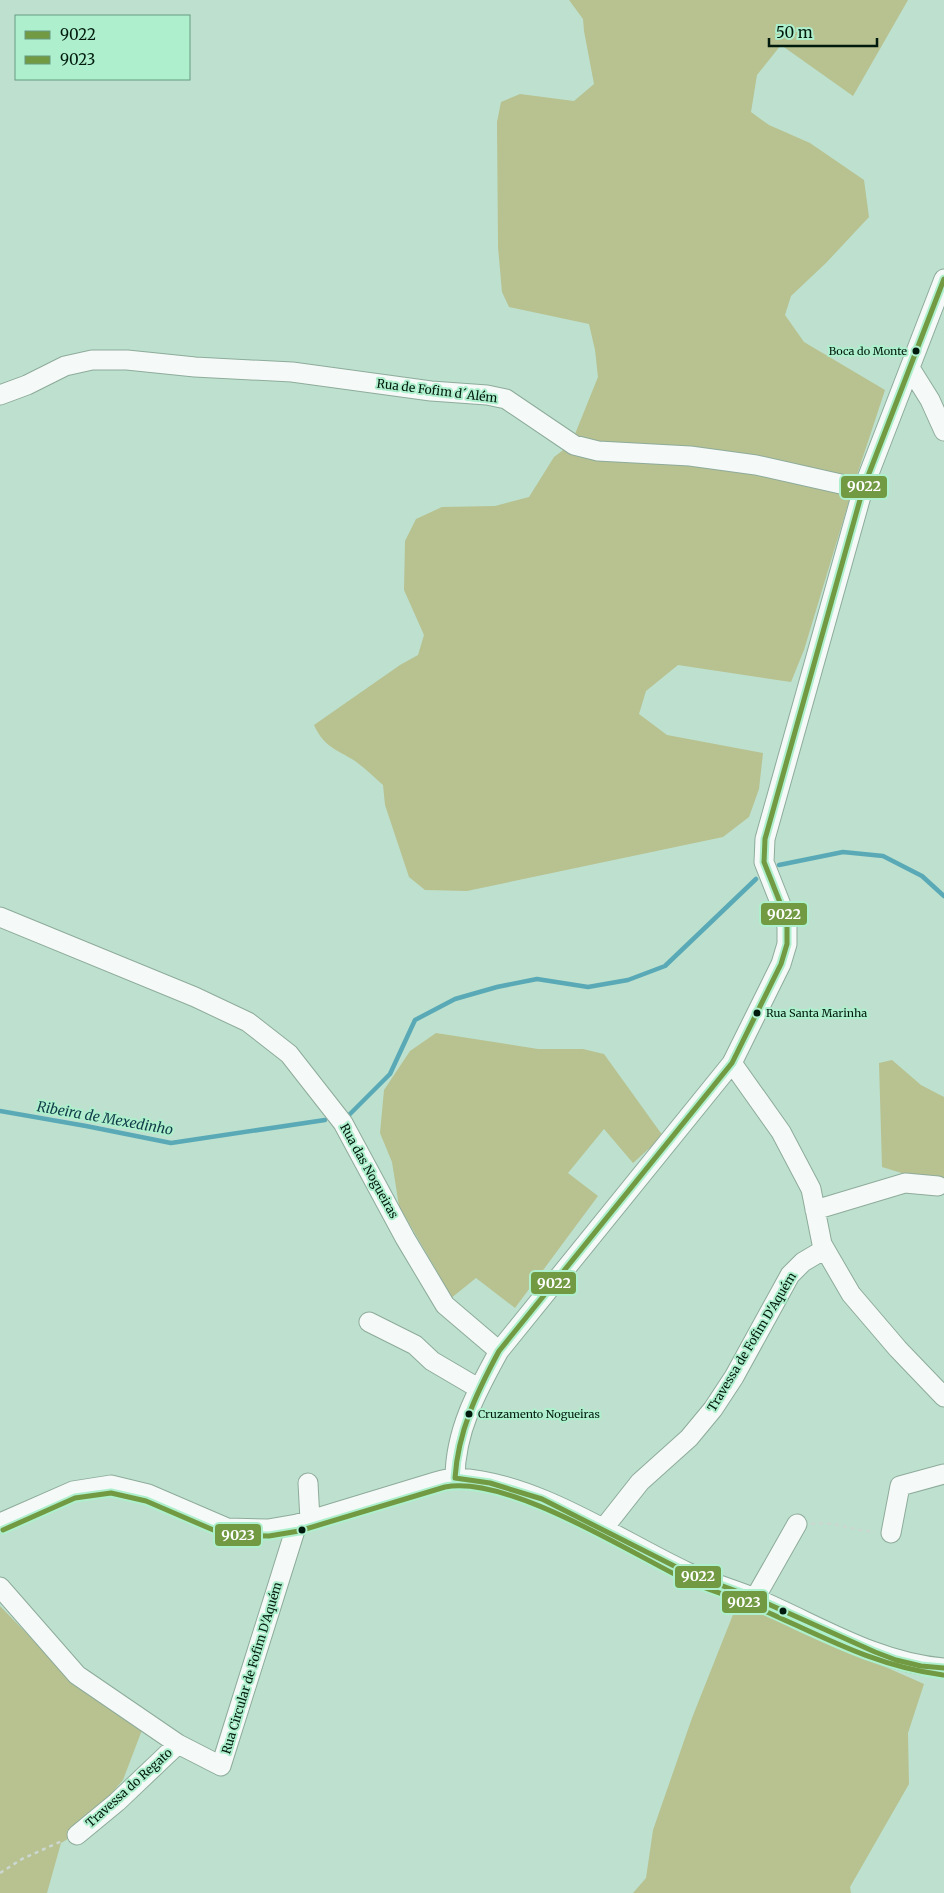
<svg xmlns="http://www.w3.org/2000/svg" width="944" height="1893" viewBox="0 0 944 1893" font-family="Merriweather,serif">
<rect width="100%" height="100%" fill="#bde1ce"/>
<!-- forest -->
<path fill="#b8c190" d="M569,0h339l-55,96 -72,-51 -24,30 -6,37 18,13 41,18 54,37 5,37 -43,46 -35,33 -6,19 19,27 81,48 -29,88 -52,172 -13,32 -113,-17 -32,26 -7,23 28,21 96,18 -4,36 -10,28 -26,20 -256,54 -42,-1 -16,-13 -24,-72 -2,-20c-9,-8 -18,-17 -28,-24 -19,-12 -31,-14 -41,-36l86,-60 18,-10 6,-20 -20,-45 1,-49 11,-22 26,-12 53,-1 34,-9 25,-40 17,-13 27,-67 -3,-27 -6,-26 -80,-17 -7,-15 -4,-45 -1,-125 4,-20 19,-8 54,7 20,-17 -10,-53 -1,-12z
M436,1033l102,16h45l21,5 59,82 -30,27 -29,-34 -36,44 30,23 -83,112 -39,-30 -26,21 -15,-31 -36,-62 -7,-44 -12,-29 4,-43 26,-39z
M892,1060l29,25 23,12v89l-62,-19 -3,-104z
M738,1602l186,82 -16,49 1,51 -59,103 1,6h-218l13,-15 7,-48 39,-112z
M0,1606l42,43 100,81 -19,50 -45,53 -17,10 -14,50h-47z"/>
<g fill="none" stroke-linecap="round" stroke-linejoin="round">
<!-- stream -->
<path stroke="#5aa9b6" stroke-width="4.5" d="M779,865l64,-13 40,4 39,20 22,20
M0,1111l86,15 85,17 154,-23
M349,1115l41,-41 25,-54 40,-21 42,-12 40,-8 51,8 40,-7 37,-14 91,-87"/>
<!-- minor casing -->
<g stroke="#8eab9b" stroke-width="21">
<path id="minor" d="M910,368l20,32 14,31
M0,395l27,-10 38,-19 27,-6h35l68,7 97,5 139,19 56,4 19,4 68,46 24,6 92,5 66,9 107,24
M0,917l195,80 53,25 41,32 54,69 62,115 40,67 54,46
M732,1063l49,69 30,57 11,55 29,50 47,55 46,48
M815,1210l90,-27 33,3
M369,1322l46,23 17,16 46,27
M455,1478c0,-47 22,-87 44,-127l233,-288 49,-99 6,-20v-17l-4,-17 -19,-48 1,-23 98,-350 81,-210
M308,1483l2,37
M0,1523l73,-32 38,-6 37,9 79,34 41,1 29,-5 138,-42c7,-2 15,-4 22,-4 79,4 160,61 230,94 22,11 47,17 70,27 61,26 120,64 187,69
M603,1529l37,-47 49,-44 24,-29 21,-32 56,-102 13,-13 22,-13
M891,1533l9,-47 44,-12
M0,1587l77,88 101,69 43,22 76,-242
M755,1598l42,-74
M77,1835l40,-33 61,-58"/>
</g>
<!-- path -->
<path stroke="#cbd7d1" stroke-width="2.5" stroke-dasharray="4 4" stroke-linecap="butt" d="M811,1524c21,-4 43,7 64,8
M0,1873l22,-14 40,-18"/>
<!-- minor -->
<use href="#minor" stroke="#f5faf8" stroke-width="19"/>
<!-- bus-1 casing -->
<g stroke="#aef0cd" stroke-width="9">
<path id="bus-1" d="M455,1478c3,-47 22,-86 44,-127l233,-288 49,-99 6,-20v-17l-4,-17 -19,-48 1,-23 98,-350 81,-210
M455,1478l35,5 52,16 146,74 67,25 120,54 21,8 25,6 23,2"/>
</g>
<!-- bus-2 casing -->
<g stroke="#aef0cd" stroke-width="9">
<path id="bus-2" d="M3,1530l72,-32 36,-5 35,8 79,34 44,1 30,-5 146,-44c61,-12 181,63 237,91 24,12 50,18 74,29 64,28 117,59 187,68"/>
</g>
<!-- bus-1 -->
<use href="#bus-1" stroke="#729a43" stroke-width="5"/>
<!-- bus-2 -->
<use href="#bus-2" stroke="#729a43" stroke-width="5"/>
</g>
<!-- markers -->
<g fill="#011a0e" stroke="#aef0cd" stroke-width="2">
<circle cx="916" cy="351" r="4.5"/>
<circle cx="757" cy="1013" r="4.5"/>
<circle cx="469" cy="1414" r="4.5"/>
<circle cx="302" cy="1530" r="4.5"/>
<circle cx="783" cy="1611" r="4.5"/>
</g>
<g text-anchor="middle" stroke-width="4" stroke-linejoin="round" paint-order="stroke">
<!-- bus labels -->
<g font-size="11" fill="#011a0e" stroke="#aef0cd" text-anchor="start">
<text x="907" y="355" text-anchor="end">Boca do Monte</text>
<text x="766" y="1017">Rua Santa Marinha</text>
<text x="478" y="1418">Cruzamento Nogueiras</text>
</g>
<!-- street labels -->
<g font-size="12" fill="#011a0e" stroke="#aef0cd">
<text transform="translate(437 391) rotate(7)" y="4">Rua de Fofim d´Além</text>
<text transform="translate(369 1171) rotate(61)" y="4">Rua das Nogueiras</text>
<text transform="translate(752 1342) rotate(-59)" y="4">Travessa de Fofim D'Aquém</text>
<text transform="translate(252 1668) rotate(-73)" y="4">Rua Circular de Fofim D'Aquém</text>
<text transform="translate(129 1788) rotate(-42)" y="4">Travessa do Regato</text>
</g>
<!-- water labels -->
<g font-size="14" font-style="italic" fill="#113b48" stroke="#aef0cd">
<text transform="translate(105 1118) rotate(10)" y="5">Ribeira de Mexedinho</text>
</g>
</g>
<g stroke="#aef0cd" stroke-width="2">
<rect x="840" y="475" width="48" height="24" rx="5" fill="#729a43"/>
<rect x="760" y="902" width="48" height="24" rx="5" fill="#729a43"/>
<rect x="530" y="1271" width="47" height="24" rx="5" fill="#729a43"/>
<rect x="214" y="1523" width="48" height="24" rx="5" fill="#729a43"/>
<rect x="674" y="1565" width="48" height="24" rx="5" fill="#729a43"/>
<rect x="721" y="1590" width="47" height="24" rx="5" fill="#729a43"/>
</g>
<g font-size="14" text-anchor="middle" font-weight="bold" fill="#fff">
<text x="864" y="491">9022</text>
<text x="784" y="919">9022</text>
<text x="554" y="1288">9022</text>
<text x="238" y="1540">9023</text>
<text x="698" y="1581">9022</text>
<text x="744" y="1607">9023</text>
</g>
<!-- legend -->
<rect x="15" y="15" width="175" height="65" fill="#aef0cd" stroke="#699a81"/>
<rect x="25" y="31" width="25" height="8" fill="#729a43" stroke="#699a81"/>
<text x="60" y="40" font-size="15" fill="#011a0e">9022</text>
<rect x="25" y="56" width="25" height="8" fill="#729a43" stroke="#699a81"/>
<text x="60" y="65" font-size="15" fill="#011a0e">9023</text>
<!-- scale -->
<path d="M769 38v8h108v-8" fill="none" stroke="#011a0e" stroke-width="2.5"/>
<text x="776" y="38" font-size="15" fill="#011a0e" stroke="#aef0cd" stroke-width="4" paint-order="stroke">50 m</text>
</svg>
